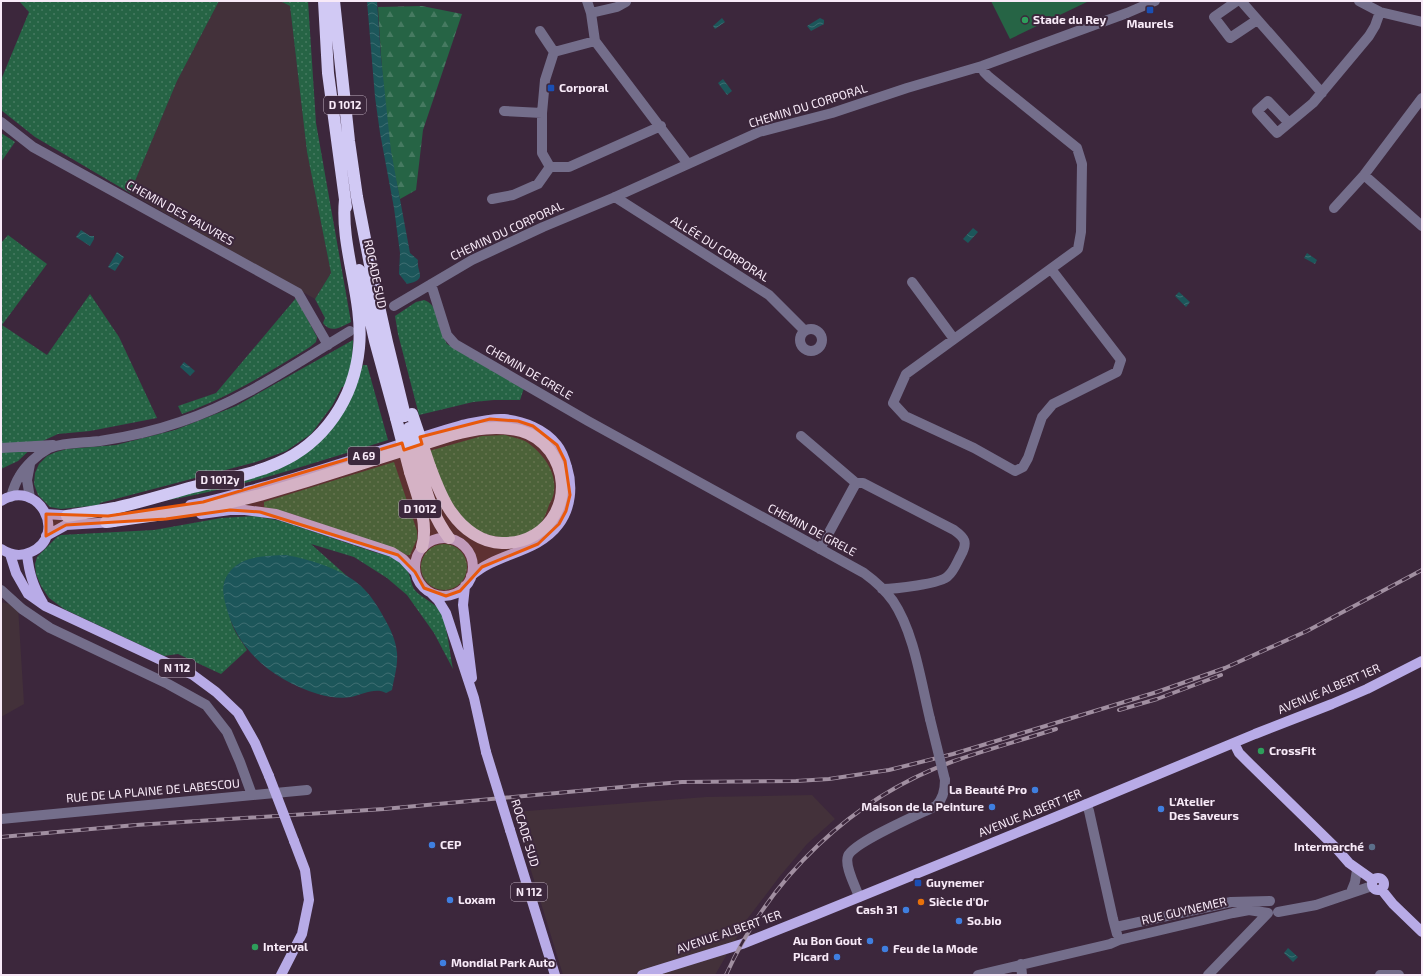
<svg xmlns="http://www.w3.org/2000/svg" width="1423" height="976" viewBox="0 0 1423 976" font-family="'Exo 2',sans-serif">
<defs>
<pattern id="grass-dots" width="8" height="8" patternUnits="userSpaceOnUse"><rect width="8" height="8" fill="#266445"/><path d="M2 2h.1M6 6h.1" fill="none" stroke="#467a61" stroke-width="1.8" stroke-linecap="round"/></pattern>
<pattern id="forest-firs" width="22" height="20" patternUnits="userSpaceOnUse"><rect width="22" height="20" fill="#266445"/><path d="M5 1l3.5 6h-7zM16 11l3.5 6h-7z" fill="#467a61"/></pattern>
<pattern id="water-waves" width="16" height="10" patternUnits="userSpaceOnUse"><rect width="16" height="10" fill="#1c565a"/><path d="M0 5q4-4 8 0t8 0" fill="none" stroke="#3e6e72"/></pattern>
</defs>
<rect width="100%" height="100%" fill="#3c273c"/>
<!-- industrial -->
<path fill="#43313a" d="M219,1h61l10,5 17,146 24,121 -16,26 -185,-106 47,-112z
M1,602l17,4 6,98 -23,13z
M812,795l23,24 -28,25 -27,32 -32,42 -33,57h-152l-45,-147 -4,-16 192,-15z"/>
<!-- grass -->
<path fill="url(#grass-dots)" d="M19,1h200l-42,80 -47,112 -95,-56 -34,-27v-30l28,-68z
M280,1h28l8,122 35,199c-10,5 -20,12 -28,1l2,-5 -10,-19 16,-26 -24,-121 -17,-146z
M1,133l14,9 -14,20z
M8,235l39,29 -45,61 45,30 43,-61 29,43 38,81 -67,13 -32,3 -22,10 -18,17 -17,8v-226z
M296,298l21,39 -1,5 -6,5c-41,25 -82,51 -128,67l-4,-8 38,-13z
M424,300c14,5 13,20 18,32 1,4 3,8 5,12l77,44 -4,12h-26l-21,2 -54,13 -21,-81 -3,-18 21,-14z
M353,340l-1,26 -6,21h-4l-10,19 -21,28 -25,17 -30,11 -156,41 -1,2 -38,4 -11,-2 -12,-12 -4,-11 1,-11 4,-9 8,-8 9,-4 11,-3 49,-4 59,-15 61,-24z
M363,365h4l21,75c-78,24 -156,51 -237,63l143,-43 59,-69z
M505,435c6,2 14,3 20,6 16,10 32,30 29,50 0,5 -3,10 -5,14 -3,9 -6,18 -14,24 -18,14 -51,10 -67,-6 -20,-19 -29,-47 -39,-72l53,-15z
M394,462l23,69v8l-7,16h-3l-14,-7 -104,-35 -25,-6v-5z
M255,516l26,5 96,32c13,3 27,6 32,21 2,5 2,10 5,15 7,9 20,13 26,22 7,12 10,43 13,58l-19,-36 -27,-38 -20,-17 -33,-21 -43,-13 37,33 -23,-11 -86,-2c-19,14 -17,26 -11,47 2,6 3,12 6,18 3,7 9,14 13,21l-26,24 -43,-20 -14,2 -100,-47 -15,-11 -8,-12 -5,-12 -1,-10 2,-7 20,-20 4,-2 93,-5 67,-12z
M421 567a23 23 0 1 1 46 0a23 23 0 1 1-46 0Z"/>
<!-- forest -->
<path fill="url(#forest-firs)" d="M422,6l40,8 -39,116 -7,60 -16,9c-15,-63 -18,-128 -22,-192z"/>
<!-- garden -->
<path fill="#266445" d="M991,1h98l-79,38z"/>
<!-- water -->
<path fill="url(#water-waves)" d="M367,1h10l4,56 10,94 19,102 8,7c-2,13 11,19 -11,24l-8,-10 1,-21 -6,-45 -14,-75 -5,-36z
M722,18l3,4 -10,7 -2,-3z
M820,18l4,2v4l-13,7 -4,-5z
M723,79l9,12 -5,4 -9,-12z
M973,228l5,4 -10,11 -5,-4z
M81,230l9,6h4v3l-4,7 -14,-9z
M117,252l7,5 -9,14 -7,-4z
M1307,253l10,7 -2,4 -11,-6z
M1179,292l11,10 -4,5 -11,-11z
M184,362l11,9 -5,5 -10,-9z
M286,555c26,5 60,15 78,34 8,8 14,18 19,27 7,12 13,24 14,37 1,13 -3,25 -5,37l-6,3c-11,-6 -24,2 -35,4 -10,2 -23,0 -33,-3 -43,-13 -81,-43 -92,-88 -3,-11 -5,-22 2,-32 13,-19 38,-18 58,-19z
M1288,948l10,9 -5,5 -9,-9z"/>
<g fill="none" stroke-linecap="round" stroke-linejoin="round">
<!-- minor -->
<path stroke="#746e8b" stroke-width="10" d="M587,1l4,12
M1237,1l-23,16 16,21 27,-18
M1241,1l81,92
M1359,1l21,11 42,10
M626,2l-9,5 -26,6 4,28 93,123
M540,31l14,21
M982,66l2,6 5,5 88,71 5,16 -1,68 -3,17 -172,125 -13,29 12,13 69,32 41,23 8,-4 5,-9 14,-41 11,-13 64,-32 4,-12 -70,-91
M504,111l38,2
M1,122l32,25 265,146 30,52
M1289,123l-12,10 -20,-22 11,-10 21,22 24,-20 56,-67 6,-10 5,-14
M550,167l-8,-14v-40l3,-33 9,-28 41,-11
M550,167h19l92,-41
M1364,175l58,51
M615,197l154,98 36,36
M492,199l21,-4 25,-11 12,-17
M1334,208l30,-33 58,-77
M912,282l42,57
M431,284l16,51 8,9 133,77 276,152c11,8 21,17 29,28 21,31 28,81 37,118
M394,306l78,-46 71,-33 72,-30 144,-65 73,-19 75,-25 75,-22 145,-53 28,-12
M800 340a11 11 0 1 1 22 0a11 11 0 1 1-22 0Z
M801,436l55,47h7l91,47c11,8 14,12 7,25 -4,7 -7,16 -13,21 -7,8 -54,13 -66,13
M1,448l52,-3
M11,497c2,-7 4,-14 8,-20 6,-11 19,-23 30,-29 16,-6 34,-5 51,-7 27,-4 54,-10 80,-19 61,-20 115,-58 170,-91
M30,498l-3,-18 3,-16
M820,549l36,-66
M1,590l21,19 28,19 118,56 38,21 21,27 13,30 12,33
M1086,804l3,7 24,108 4,15
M1,819l306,-29
M1351,892l4,-10 2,-12
M859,897c-3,-10 -15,-31 -11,-41 6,-14 72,-42 88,-50 7,-7 9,-15 9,-26
M1278,912l38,-7 56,-19
M1116,927l115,-25 39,-1
M1021,964l1,11
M978,975l132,-31 9,-4 114,-27 16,-3 19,3
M1208,975l60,-62
M1380,975h19"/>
<!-- major -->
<path stroke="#b8abe7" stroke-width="10" d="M1,501c37,-24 68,34 30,51 -10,5 -21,3 -30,-3
M190,505c27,-5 53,-13 79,-20 36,-10 71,-21 107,-33 29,-9 57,-19 86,-27 14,-3 28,-7 42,-6 19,2 41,10 53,26 5,6 8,15 10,22 6,19 4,41 -8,57 -22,30 -62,28 -88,52
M46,514l29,2
M201,514l29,-4h15l31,4 116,38 11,7 12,13
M46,536l20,-11 48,-3
M415 567a29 29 0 1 1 58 0a29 29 0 1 1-58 0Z
M10,554l6,19 12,21 17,12 148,69 23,17 22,21 17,30 14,33
M27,554c2,19 6,32 16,49
M465,586l-2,19 9,73
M431,593l7,7 8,13 28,85 12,54
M1234,743l5,10 11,11 86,84 13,15 24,17
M510,830l45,145
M1372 884a6 6 0 1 1 12 0a6 6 0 1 1-12 0Z
M1381,889l12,15 29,28
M281,975l21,-41 7,-34 -4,-30 -11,-29
M642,975l100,-31 73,-29 243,-99 197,-82 77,-30 35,-15 55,-28"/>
<!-- highway -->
<path stroke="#d1c9f4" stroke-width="12" d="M324,1l4,72 18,134
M334,1l15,140 8,56 15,78 15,67 18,74
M359,270l16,71 21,77
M420,469c8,28 12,46 29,69
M410,472c7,23 19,51 12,75
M67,516c16,-3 32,-5 48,-8 26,-6 52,-14 78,-21 28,-7 58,-12 85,-24 46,-20 76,-64 81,-115 5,-50 -19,-100 -14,-149
M106,522l101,-14 53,-13 47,-14 145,-46c22,-6 45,-10 69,-4 11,3 22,11 29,20 29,41 2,93 -48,92 -20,0 -39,-14 -50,-30 -10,-13 -16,-31 -22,-46"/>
<!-- rail casing -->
<g stroke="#a18fa1" stroke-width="4">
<path id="rail" d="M1119,710l38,-11 64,-24
M1,837l135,-12 248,-16 249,-23 49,-4 114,-1 33,-2 60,-9 64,-16 109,-33 95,-29 68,-24 82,-37 115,-61
M726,975c44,-98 127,-178 228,-214 34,-12 68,-21 102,-32"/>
</g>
<!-- rail -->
<use href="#rail" stroke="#3c273c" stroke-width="2.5" stroke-dasharray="8" stroke-linecap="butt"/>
<!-- minor-bridge -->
<path stroke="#746e8b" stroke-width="10" d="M930,719l15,61"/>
<!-- major-bridge -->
<path stroke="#b8abe7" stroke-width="10" d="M486,752l24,78
M269,776l25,65"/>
<!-- highway-bridge -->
<path stroke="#d1c9f4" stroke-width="12" d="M412,414l18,53
M396,418l14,54
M409,428l11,41"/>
</g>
<!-- marked area -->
<path fill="#e8590c" fill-opacity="0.2" stroke="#e8590c" stroke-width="3" stroke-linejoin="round" d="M490,419l28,2 15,5 24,19 8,16 5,34 -4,16 -7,13 -21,20 -56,23 -22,24 -14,5 -22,-8 -9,-16 -17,-17 -138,-43 -30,-2 -64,9 -100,6 -20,11v-22l62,2 95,-14 199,-59 2,7 18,-6 -2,-7z"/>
<!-- markers -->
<g fill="#1a4fb4" stroke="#3c273c" stroke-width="1.5">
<rect x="1146" y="6" width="8" height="8" rx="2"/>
<rect x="547" y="84" width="8" height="8" rx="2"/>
<rect x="914" y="879" width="8" height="8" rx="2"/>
</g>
<g fill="#2e9e5b" stroke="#3c273c" stroke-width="1.5">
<circle cx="1025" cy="20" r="4"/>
<circle cx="1261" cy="751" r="4"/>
<circle cx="255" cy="947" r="4"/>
</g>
<g fill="#3f7fe0" stroke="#3c273c" stroke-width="1.5">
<circle cx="1035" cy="790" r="4"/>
<circle cx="992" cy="807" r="4"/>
<circle cx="1161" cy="809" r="4"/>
<circle cx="432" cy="845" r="4"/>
<circle cx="450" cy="900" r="4"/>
<circle cx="906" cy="910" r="4"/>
<circle cx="959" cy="921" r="4"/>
<circle cx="870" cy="941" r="4"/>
<circle cx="885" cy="949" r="4"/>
<circle cx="837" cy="957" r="4"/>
<circle cx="443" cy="963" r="4"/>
</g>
<circle fill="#5c6f8a" stroke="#3c273c" stroke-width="1.5" cx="1372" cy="847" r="4"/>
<circle fill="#e8710a" stroke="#3c273c" stroke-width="1.5" cx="921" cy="902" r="4"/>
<g text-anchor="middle" stroke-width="4" stroke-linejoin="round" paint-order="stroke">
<!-- shield labels -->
<g fill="#3c273c" stroke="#c0b0c0" stroke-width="1">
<rect x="324" y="96" width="42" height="18" rx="3"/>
<rect x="348" y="447" width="32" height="18" rx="3"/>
<rect x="196" y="471" width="48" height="18" rx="3"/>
<rect x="399" y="500" width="42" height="18" rx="3"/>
<rect x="159" y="659" width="36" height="18" rx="3"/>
<rect x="511" y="883" width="36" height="18" rx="3"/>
</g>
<g font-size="11" font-weight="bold" fill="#f8eaf8">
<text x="345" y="109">D 1012</text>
<text x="364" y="460">A 69</text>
<text x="220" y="484">D 1012y</text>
<text x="420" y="513">D 1012</text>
<text x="177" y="672">N 112</text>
<text x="529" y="896">N 112</text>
</g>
<!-- poi labels -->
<g font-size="12" font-weight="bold" fill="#f8eaf8" stroke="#3c273c" text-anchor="start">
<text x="1033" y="24">Stade du Rey</text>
<text x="1150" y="28" text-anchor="middle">Maurels</text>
<text x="559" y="92">Corporal</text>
<text x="1269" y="755">CrossFit</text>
<text x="1027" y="794" text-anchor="end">La Beauté Pro</text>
<text x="1169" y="806">L'Atelier<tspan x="1169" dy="14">Des Saveurs</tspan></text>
<text x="984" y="811" text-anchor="end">Maison de la Peinture</text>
<text x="440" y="849">CEP</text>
<text x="1364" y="851" text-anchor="end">Intermarché</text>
<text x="926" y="887">Guynemer</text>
<text x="458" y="904">Loxam</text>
<text x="929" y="906">Siècle d'Or</text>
<text x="898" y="914" text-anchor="end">Cash 31</text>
<text x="967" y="925">So.bio</text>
<text x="862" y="945" text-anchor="end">Au Bon Gout</text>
<text x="263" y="951">Interval</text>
<text x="893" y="953">Feu de la Mode</text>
<text x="829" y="961" text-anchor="end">Picard</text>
<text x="451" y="967">Mondial Park Auto</text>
</g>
<!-- street labels -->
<g font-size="12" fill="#f8eaf8" stroke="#3c273c">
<text transform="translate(808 106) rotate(-17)" y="4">CHEMIN DU CORPORAL</text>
<text transform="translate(180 213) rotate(29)" y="4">CHEMIN DES PAUVRES</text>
<text transform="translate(507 231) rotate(-25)" y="4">CHEMIN DU CORPORAL</text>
<text transform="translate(720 249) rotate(32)" y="4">ALLÉE DU CORPORAL</text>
<text transform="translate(375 274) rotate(78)" y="4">ROCADE SUD</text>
<text transform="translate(529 372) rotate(30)" y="4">CHEMIN DE GRELE</text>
<text transform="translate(812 530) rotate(28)" y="4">CHEMIN DE GRELE</text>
<text transform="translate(1329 689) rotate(-23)" y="4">AVENUE ALBERT 1ER</text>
<text transform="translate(153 791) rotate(-5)" y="4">RUE DE LA PLAINE DE LABESCOU</text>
<text transform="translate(1030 813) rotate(-22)" y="4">AVENUE ALBERT 1ER</text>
<text transform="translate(525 833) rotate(73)" y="4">ROCADE SUD</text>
<text transform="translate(1184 911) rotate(-13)" y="4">RUE GUYNEMER</text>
<text transform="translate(729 932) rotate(-19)" y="4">AVENUE ALBERT 1ER</text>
</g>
</g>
<!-- border -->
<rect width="1423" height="976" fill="none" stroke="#f8eaf8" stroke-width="4"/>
</svg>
